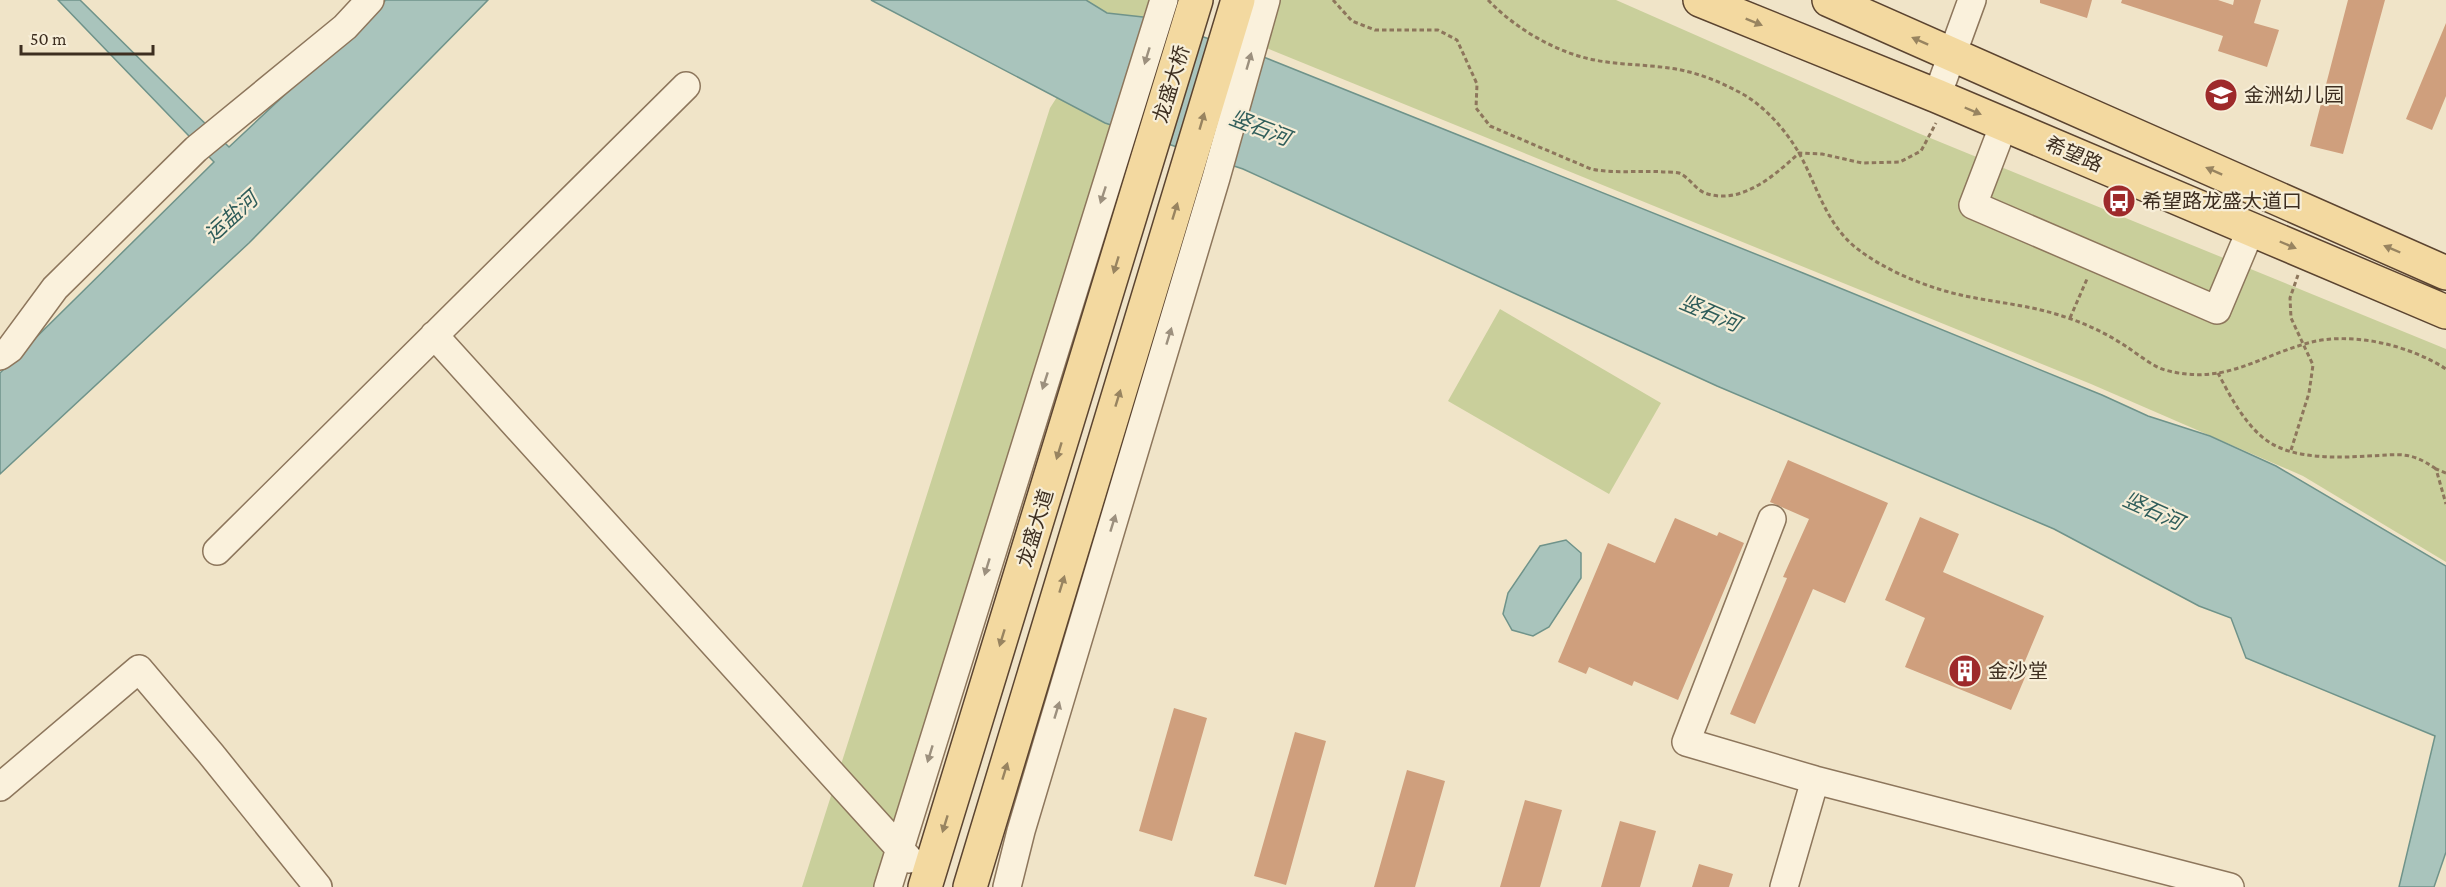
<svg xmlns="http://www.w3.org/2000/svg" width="2446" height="887" viewBox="0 0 2446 887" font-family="'Crimson Pro','Noto Sans SC',serif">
<rect width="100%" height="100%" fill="#f0e4c8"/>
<!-- green -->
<path fill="#c9cf9b" d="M1086,0h63l-6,17 -36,-4z
M1273,0h343l302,133 528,216v213l-143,-86 -212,-92 -832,-339z
M1057,97l53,28 -105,350 -128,412h-75l248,-779z
M1500,309l161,94 -52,91 -161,-93z"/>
<!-- water -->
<path fill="#a9c4bc" stroke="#6f938a" stroke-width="1.5" d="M58,0h22l149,147 157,-147h102l-239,243 -249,231v-101l214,-211z
M871,0h215l21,13 36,4 118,39 542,217 299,122 46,21 62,20 66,30 170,100v286l-12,35h-35l36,-151 -189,-78 -15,-40 -32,-12 -145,-77 -337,-143 -474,-217 -138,-46z
M1566,540l15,13v25l-32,49 -16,9 -21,-6 -9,-16 5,-21 32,-47z"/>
<!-- building -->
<path fill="#cf9f7d" d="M2040,0h52l-5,18 -47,-15z
M2122,0h96l15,5 1,-5h27l-7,23 25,7 -12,37 -49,-16 5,-15 -102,-33z
M2348,0h37l-42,154 -33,-8z
M2446,23v73l-14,34 -26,-11z
M1788,460l100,43 -43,100 -32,-14 -58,135 -25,-10 57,-136 -4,-1 26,-58 -39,-17z
M1920,517l39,17 -16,38 101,44 -24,57 6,2 -15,35 -106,-43 20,-49 -40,-18z
M1675,518l42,18 2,-4 25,11 -66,157 -44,-19 -2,5 -43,-19 -3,7 -28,-12 50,-119 47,20z
M1174,708l33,10 -35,123 -33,-10z
M1295,732l31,9 -40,144 -32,-9z
M1407,770l38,11 -30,106h-41z
M1525,800l37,10 -22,77h-40z
M1620,821l36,10 -16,56h-39z
M1699,864l34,10 -4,13h-37z"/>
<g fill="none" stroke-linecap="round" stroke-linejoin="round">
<!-- minor casing -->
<g stroke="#8d765c" stroke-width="30">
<path id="minor" d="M1937,96l35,-96
M2004,124l-31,81 244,105 34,-81
M434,335l475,524
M0,356l10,-7 45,-61 141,-139 149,-122 25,-27
M1772,519l-86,223 129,38 415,107
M217,551l469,-465
M0,787l139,-118 72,85 107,133
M888,887l276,-887
M1007,887l14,-56 195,-653 50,-178
M1784,887l31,-107"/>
</g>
<!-- major casing -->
<g stroke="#5b4430" stroke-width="36">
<path id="major" d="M1700,0l237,96 509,216
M1829,0l617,273
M925,887l271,-887
M970,887l268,-887"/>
</g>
<!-- path -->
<path stroke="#8d765c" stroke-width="3" stroke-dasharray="4.5 3" stroke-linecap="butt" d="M1333,0l19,21 23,9h63l19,10 20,44 -1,24 14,18 101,43c24,5 50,1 74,3 4,0 11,0 14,1 10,4 16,16 26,20 36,13 70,-18 94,-40l23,1 40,9 38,-1 21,-11 15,-28
M1488,0c25,26 59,47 94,57 28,8 59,7 87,11 24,3 47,12 68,23 25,12 48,38 62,62 18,32 26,69 56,94 30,24 73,41 110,49 35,7 70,10 103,22 21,7 41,17 59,29 12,8 25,19 38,23 58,16 92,-13 143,-27 43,-12 101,2 138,26
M2070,318l17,-39
M2218,373c12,23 28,54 51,69 25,17 69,16 98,14 32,-1 42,-6 69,13
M2291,450l18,-57 4,-28 -22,-47 -1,-20 8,-23
M2446,473l-10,-4 10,35"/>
<!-- minor -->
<use href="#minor" stroke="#faf1dc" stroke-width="27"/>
<!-- major -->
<use href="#major" stroke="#f3d9a0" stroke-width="33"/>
</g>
<!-- one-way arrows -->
<defs><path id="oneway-solid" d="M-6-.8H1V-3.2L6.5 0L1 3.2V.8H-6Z" transform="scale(1.5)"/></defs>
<g fill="#988460">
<use href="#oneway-solid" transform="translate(1754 22) rotate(22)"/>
<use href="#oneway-solid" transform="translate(1920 41) rotate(-156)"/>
<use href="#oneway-solid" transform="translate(1973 111) rotate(23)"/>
<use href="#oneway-solid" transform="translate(1202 121) rotate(-74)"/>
<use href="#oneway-solid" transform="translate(2214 171) rotate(-156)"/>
<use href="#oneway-solid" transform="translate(1175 211) rotate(-73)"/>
<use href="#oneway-solid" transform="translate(2288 245) rotate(23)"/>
<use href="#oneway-solid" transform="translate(2392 249) rotate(-157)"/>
<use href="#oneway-solid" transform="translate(1116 265) rotate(107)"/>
<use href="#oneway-solid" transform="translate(1118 398) rotate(-73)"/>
<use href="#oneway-solid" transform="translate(1059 451) rotate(107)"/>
<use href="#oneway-solid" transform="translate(1062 584) rotate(-73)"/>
<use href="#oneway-solid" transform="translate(1002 638) rotate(107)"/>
<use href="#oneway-solid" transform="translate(1005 771) rotate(-73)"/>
<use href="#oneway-solid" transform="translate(945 824) rotate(107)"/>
</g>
<g fill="#9c907e">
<use href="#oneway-solid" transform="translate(1147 56) rotate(107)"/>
<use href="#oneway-solid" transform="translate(1249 61) rotate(-74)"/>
<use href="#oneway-solid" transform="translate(1103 195) rotate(108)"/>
<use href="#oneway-solid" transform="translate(1169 336) rotate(-73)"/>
<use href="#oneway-solid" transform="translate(1045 381) rotate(108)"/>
<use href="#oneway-solid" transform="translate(1113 523) rotate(-73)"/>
<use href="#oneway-solid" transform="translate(987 567) rotate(107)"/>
<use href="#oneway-solid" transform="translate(1057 710) rotate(-73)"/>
<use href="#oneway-solid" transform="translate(930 754) rotate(107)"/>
</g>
<!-- icons -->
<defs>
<g id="school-disc" transform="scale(1.725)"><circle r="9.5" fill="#9e2a2b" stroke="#f7eed8"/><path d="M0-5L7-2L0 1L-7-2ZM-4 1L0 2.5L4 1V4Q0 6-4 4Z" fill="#fff"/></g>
<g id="bus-disc" transform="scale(1.725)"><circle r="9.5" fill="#9e2a2b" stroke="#f7eed8"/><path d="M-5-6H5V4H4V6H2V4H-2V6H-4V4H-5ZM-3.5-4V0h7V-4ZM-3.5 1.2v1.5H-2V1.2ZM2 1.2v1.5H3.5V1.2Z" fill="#fff"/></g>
<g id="building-disc" transform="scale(1.725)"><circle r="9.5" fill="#9e2a2b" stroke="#f7eed8"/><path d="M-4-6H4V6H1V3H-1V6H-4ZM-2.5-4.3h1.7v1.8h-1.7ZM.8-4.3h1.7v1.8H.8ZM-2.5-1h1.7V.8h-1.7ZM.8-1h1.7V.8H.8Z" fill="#fff"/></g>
</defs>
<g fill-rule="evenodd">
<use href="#school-disc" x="2221" y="95"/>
<use href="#bus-disc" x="2119" y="201"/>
<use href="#building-disc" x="1965" y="671"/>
</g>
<g text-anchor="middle" stroke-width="4.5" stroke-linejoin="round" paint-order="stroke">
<!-- street labels -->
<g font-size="20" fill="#3d2e20" stroke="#f7eed8">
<text transform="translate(1171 84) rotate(-73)" y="7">龙盛大桥</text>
<text transform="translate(2074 154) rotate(23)" y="7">希望路</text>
<text transform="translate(1035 528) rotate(-73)" y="7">龙盛大道</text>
</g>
<!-- poi labels -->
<g font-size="20" fill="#3d2e20" stroke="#f7eed8" text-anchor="start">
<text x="2244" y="102">金洲幼儿园</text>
<text x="2142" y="208">希望路龙盛大道口</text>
<text x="1988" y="678">金沙堂</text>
</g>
<!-- water labels -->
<g font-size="21" font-style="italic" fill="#2f5d5a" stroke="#f7eed8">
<text transform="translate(1260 128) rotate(21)" y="7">竖石河</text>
<text transform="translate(231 217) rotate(-42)" y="7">运盐河</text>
<text transform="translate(1710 313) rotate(23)" y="7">竖石河</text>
<text transform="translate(2153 511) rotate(24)" y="7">竖石河</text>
</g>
</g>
<!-- scale -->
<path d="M21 45v9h132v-9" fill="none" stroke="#3d2e20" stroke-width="3"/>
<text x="30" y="45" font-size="18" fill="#3d2e20" stroke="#f7eed8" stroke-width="4.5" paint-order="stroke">50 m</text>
</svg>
